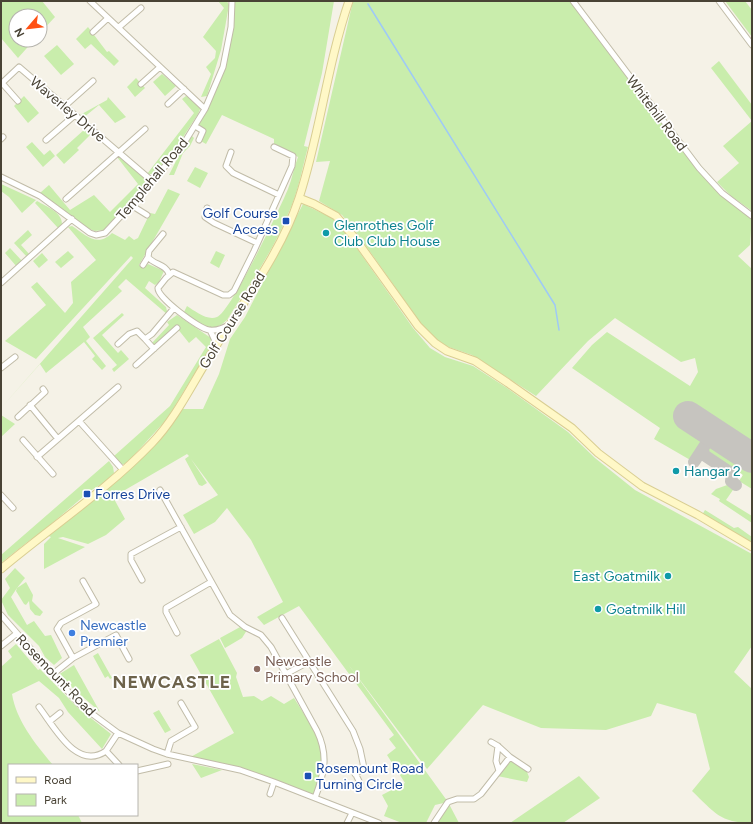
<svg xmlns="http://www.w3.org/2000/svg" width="753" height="824" viewBox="0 0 753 824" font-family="Figtree,sans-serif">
<rect width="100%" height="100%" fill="#f5f2e7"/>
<!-- green -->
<path fill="#c9edac" d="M1,1h41l13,16 -15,16v-17h-24v24h18l-16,18 -17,-20z
M218,1h9l2,4 -8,45 -14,46 -6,1 10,-23 -5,-7 9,-9 1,-7 -13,-14 21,-29z
M232,1h102l-12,72 -18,73 4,1c-6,22 -10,46 -20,67 -15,38 -40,72 -61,106l-6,5 -11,4 -27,-15 4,-8c8,5 20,15 30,11 14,-5 63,-109 71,-128 4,-10 6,-22 10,-32l-24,-13v-5l-52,-24 -16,29 -7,-4 4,-9 -8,-5 28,-59 8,-40z
M353,1h220l47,65 102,127 30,23 -2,29 -12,11 14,13v180l-42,-28v-4l-16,-11 -8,13 16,11 3,7 -13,24 -38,-22 6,-11 -88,-60 20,-23 15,-13 83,54 8,-14 -3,-14 -14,4 -66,-44 -27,23 -52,55 -64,-41 -29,-10 -13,-9 -74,-104 -14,-17 -23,-14 11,-40 -14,1z
M725,1h20l7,9v27z
M88,27l19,25 2,-1 10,10 -5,5 -23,-22 -6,5 -9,-10z
M57,45l17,19 -13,11 -17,-19z
M719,61l33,44v16l-41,-53z
M162,74l14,12 -11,10 -12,-14z
M136,78l9,10 -10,9 -8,-10z
M24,96l15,17 -11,10 -14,-17z
M186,96l5,2 10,9 -3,7 -22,34 -22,26h-7l47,-61 -12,-14z
M108,97l18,20 -11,6 -16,-18 -16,13 -3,-3 27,-15z
M752,121v90l-21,-15 -14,-14 22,-19 -16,-17z
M85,129l5,6 -13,13 2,2 -15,14 -8,-9z
M192,136l2,2 -4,8 -7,7 -9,22h-5l12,-24z
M32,142l12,13 6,-5 5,6 -12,11 -17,-20z
M117,157h3l24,20 1,6 -41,47 -9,1 -9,-3 -46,-35 9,-8 21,25 24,-15 16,17 28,-28z
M195,167l13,6 -8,15 -13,-7z
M1,184l35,16 -14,13 -13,-16 -8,-6z
M168,189l12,5 -41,71 4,3 5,-4 16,7 -5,11 -4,3 -6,-4 -4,7 21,19 2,8 -42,-36 -8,8 4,4 -39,36 7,10 -4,4 20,25 -4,4 -10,-11 3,-3 -11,-14 -38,31 -6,-9 -39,44 132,-150 -2,-2 -95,103 -31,-18 41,-36 -15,-18 6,-5 28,31 8,-10 -2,-21 25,-22 -28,-33 4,-1c14,9 25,22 40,7l13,7 4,-4 5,4 4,-2 12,-25 5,1z
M37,201c10,6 25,11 25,23l-4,4 -23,-25z
M303,204l29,14 12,12 69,98 17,20 15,9 28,9 34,22 61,44 27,26 40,32 117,64v92l-18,26 18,17v134c-32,0 -38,-11 -60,-32l18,-22 -14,-55 -39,-11 -6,13 -45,14 -65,-2 -58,-23 -56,64 -79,-105 100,138 -13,3 -9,18h-24l-18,-7 4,-10 -6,-11 23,-12 -18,-28 9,-7 -7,-9 5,-4 -95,-129 -35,19 -7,-8 26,-15 -32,-62 -24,-32 -12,14 -21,12 -11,-19 35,-20 -27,-36 16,24 -5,3 -3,-1 -14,-26 4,-3 -2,-2 -74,43 12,22 -19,16 -18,9 -25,-7 -5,1 27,9 -41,22v-25l7,-7 -7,-3 98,-81 35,-44h26l16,-35 11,-35 15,-22z
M28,230l4,5 -11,10 9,10 -3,2 -13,-14z
M10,248l13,14 -6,5 -12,-14z
M68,251l6,6 -13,11 -6,-6z
M216,251l9,4 -6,13 -9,-5z
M42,253l6,7 -9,8 -6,-7z
M122,313l2,2 -22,20 16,18 3,-3 8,9 -15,13 -2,-3 5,-4 -24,-27z
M177,315l34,23 -1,10 -43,71 -41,45h-5l-7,-8 56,-50 36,-59 -10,-10 -7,6 -12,-15 -21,19 -4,-4 17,-18 -2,-3z
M1,415l14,9 -14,13z
M715,441h4l33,22v26l-13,-8 4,-6 -37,-24 1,-6z
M109,461l4,6 1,6 -9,9 -15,9 -53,45 -7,4 -29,23v-8z
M730,484l5,3 -9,13 26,16v7l-33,-22 1,-2 -9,-5 5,-5z
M705,510l29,18 4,-1 14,10v7l-50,-29z
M15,568l10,10 -8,10 9,-6 7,13 -1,6 11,11 -3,4 -5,-1 -5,-6 -1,-8 -3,4 -2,-1 -8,-13 1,-3 -6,9 16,28 7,-4 11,15 6,-1 11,23 -8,7 -9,-8 -6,-11 -31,-31 -7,-15 9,-12 -5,-9z
M242,626l5,4 -5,8 -17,10 -5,-10z
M219,639l18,34 -1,4 7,20 11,-1 8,5 9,-5 13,8 10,-6 27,43 3,19 -9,38 -75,-28 -53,-11 47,-26 -44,-78z
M16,644l22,26 2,-1 37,38 34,27 -9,15 -34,-37 -9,-14 -20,-17 -27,13c4,26 24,51 41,71h-44v50h69l4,8h-79l-2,-2v-154l11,-10 -4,-6z
M98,653l14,25 -2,1 -2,-3 -3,2 -12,-22z
M74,665l26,47 -42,-37z
M159,710l12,20 -6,3 -12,-20z
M512,761l15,11 2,5 -2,5 -30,-6 11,-13z
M192,764l30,6 -21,8z
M579,776l21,22 -37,25h-53z
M449,804l10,19h-22z"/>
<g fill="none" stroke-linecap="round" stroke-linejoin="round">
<!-- stream -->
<path stroke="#9ec9f7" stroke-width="1.5" d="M368,4l187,301 4,25"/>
<!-- taxiway -->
<path stroke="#c6c4bf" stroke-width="12" d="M703,426l5,8 -2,7
M703,448l1,7 27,18 1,3 -1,5 5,4
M694,462l15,-23 8,-3 7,3"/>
<!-- runway -->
<path stroke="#c6c4bf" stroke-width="30" d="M688,416l64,42"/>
<!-- street casing -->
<g stroke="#c1bca8" stroke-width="7">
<path id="street" d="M90,1l115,108
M573,1l126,167 23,25 30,23
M719,1l33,44
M119,27l22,-19
M93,32l15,-14
M141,84l19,-17
M18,101l-16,-18 17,-16 133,114
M168,104l16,-15
M65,106l28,-25
M195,126l8,5 -4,9
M1,139l2,-2
M46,140l29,-25
M231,152l-5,14 7,7 46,22
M1,177l39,19 50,37 6,2 9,-2 26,-28 50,-57 24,-39 18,-42 8,-40 1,-26
M66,199l79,-70
M131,205l16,10
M207,208l-2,9 9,6 43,20
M163,234l-14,17 -1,6c6,8 18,7 21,17
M143,265l5,-8
M1,283l71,-64
M230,324c-6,4 -13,7 -21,6 -10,-2 -52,-32 -51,-42l8,-10 7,-6 50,23h6l5,-4 20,-40 38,-85 1,-10 -19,-9
M210,330l7,15
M145,339l9,10
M118,344l11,-10 8,-3 8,8 7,-5 22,-26
M136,365l41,-37
M1,368l14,-11
M30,405l28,34
M18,417l27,-25 -2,-3
M79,421l44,49
M23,440l30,34
M37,457l81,-70
M160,490l70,125 15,12 16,8 10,12 46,84c12,25 7,43 -2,67
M1,495l12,13
M142,580l-11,-20v-6l50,-27
M1,615l78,89 39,29 35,16 14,5 73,16 34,12 105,41
M282,618l71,113 7,18 4,19 -9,6
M177,633l-11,-21v-4l45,-26
M1,646l15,-12
M73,658l-16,-29 4,-6 35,-19 -13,-23
M53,674l20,-16 43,-23 13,24
M286,674l24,-13
M39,707c16,21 38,64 67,44l13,14
M50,721l10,-8
M491,742l7,4 12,11
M498,746l-2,15 3,10
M106,751l12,-18
M167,754l4,-13 24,-14 -14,-24
M353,769l7,14
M137,771l31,-7
M270,794l4,-12
M347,823l5,-10
M434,823l14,-21 9,-3h17l7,-5 29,-37 18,12"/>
</g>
<!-- secondary casing -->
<g stroke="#d9ce92" stroke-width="9">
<path id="secondary" d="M299,198l15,6 22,12 18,21 64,89 17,17 12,8 28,10 33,22 64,45 26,25 44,33 56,29 54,32
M1,569c50,-42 106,-79 151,-126 24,-25 40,-59 59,-89 30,-49 70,-101 88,-156 21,-64 28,-133 50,-197"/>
</g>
<!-- street -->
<use href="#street" stroke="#fff" stroke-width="5"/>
<!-- secondary -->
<use href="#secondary" stroke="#fff8c7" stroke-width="7"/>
</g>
<!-- markers -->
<g fill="#1a4fb4" stroke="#fff" stroke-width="1.5">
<rect x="282" y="217" width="8" height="8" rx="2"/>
<rect x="83" y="490" width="8" height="8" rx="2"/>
<rect x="304" y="772" width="8" height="8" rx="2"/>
</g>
<g fill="#0f9aa8" stroke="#fff" stroke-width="1.5">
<circle cx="326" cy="233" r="4"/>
<circle cx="676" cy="471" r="4"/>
<circle cx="668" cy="576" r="4"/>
<circle cx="598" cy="609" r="4"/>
</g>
<circle fill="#3f7fe0" stroke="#fff" stroke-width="1.5" cx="72" cy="633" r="4"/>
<circle fill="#8d6e63" stroke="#fff" stroke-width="1.5" cx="257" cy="669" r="4"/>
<g text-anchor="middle" stroke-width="3.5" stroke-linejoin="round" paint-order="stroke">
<!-- street labels -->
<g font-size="14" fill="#494335" stroke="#fff">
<text transform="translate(68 109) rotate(40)" y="5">Waverley Drive</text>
<text transform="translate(657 113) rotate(53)" y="5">Whitehill Road</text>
<text transform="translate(152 179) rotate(-50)" y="5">Templehall Road</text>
<text transform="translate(232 320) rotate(-58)" y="5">Golf Course Road</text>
<text transform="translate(56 675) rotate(46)" y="5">Rosemount Road</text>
</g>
<!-- transit labels -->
<g font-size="14" fill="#164399" stroke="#fff" text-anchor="start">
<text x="278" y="218" text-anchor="end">Golf Course<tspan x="278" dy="16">Access</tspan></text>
<text x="95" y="499">Forres Drive</text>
<text x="316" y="773">Rosemount Road<tspan x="316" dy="16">Turning Circle</tspan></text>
</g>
<!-- culture labels -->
<g font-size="14" fill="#0d838f" stroke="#fff" text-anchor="start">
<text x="334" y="230">Glenrothes Golf<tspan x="334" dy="16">Club Club House</tspan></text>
<text x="684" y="476">Hangar 2</text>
<text x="660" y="581" text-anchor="end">East Goatmilk</text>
<text x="606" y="614">Goatmilk Hill</text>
</g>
<!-- shop labels -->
<g font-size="14" fill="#366cbe" stroke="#fff" text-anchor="start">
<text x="80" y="630">Newcastle<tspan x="80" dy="16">Premier</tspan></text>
</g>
<!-- education labels -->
<g font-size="14" fill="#785e54" stroke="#fff" text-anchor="start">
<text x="265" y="666">Newcastle<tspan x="265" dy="16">Primary School</tspan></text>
</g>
<!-- district labels -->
<g font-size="18" font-weight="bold" letter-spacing="1" fill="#6d634b" stroke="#fff">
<text x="172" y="688">NEWCASTLE</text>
</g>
</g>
<!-- border -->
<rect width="753" height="824" fill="none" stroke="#494335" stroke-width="4"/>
<!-- legend -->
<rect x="8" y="764" width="130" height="52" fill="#ffffff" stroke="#b6b4ae"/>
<rect x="16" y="777" width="20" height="6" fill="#fff8c7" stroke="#b6b4ae"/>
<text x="44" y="784" font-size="12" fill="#494335">Road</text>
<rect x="16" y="794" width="20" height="12" fill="#c9edac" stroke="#b6b4ae"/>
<text x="44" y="804" font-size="12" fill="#494335">Park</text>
<!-- north arrow -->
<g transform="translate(28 28) rotate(242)"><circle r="19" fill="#ffffff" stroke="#b6b4ae"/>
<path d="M0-3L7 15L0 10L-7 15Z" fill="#ff5114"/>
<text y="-6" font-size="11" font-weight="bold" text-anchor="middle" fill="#494335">N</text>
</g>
</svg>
